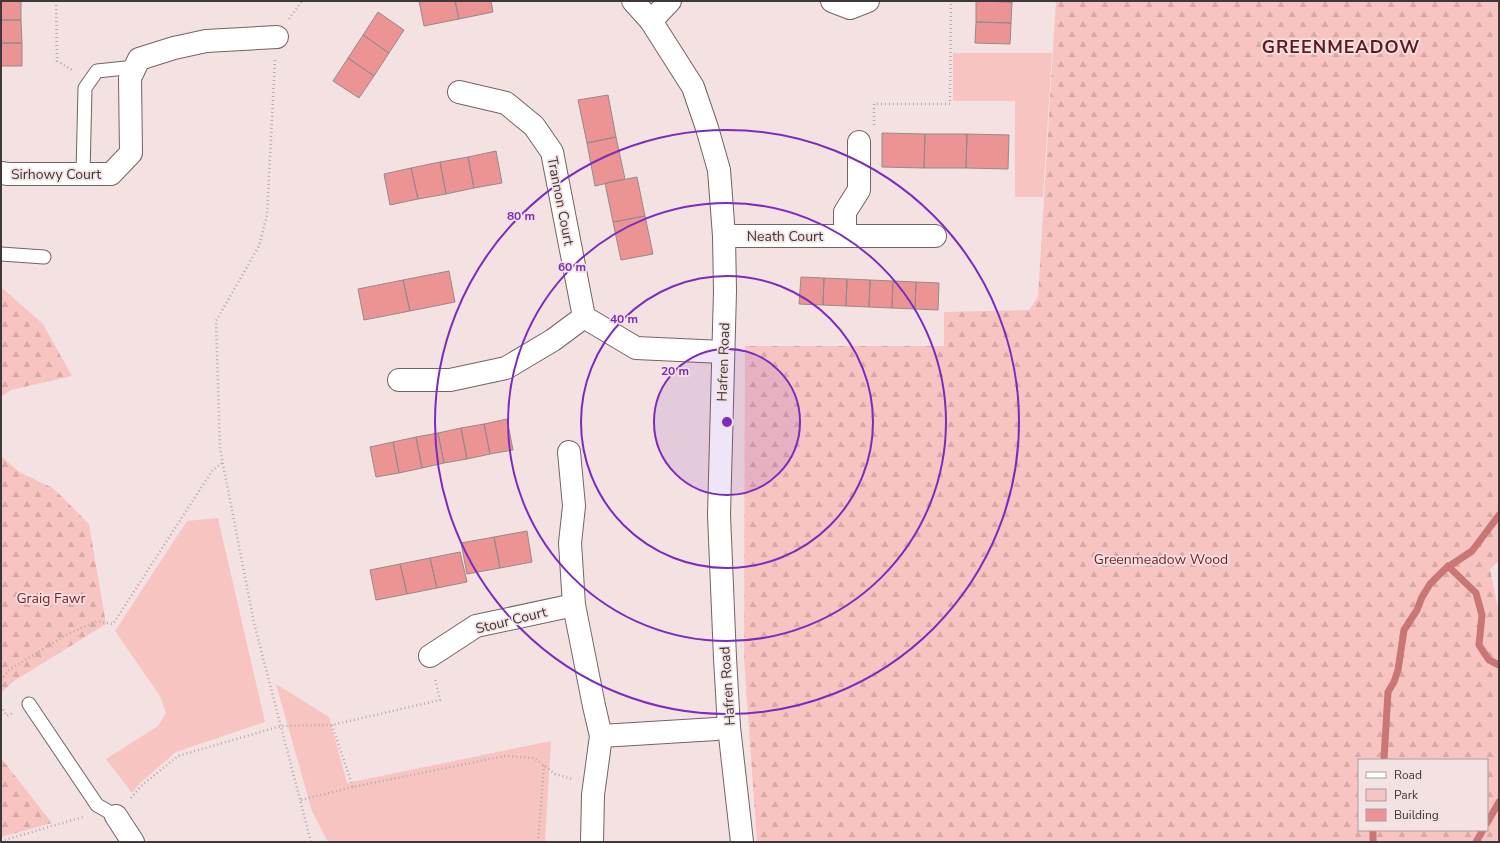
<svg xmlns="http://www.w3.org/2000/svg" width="1500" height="843" viewBox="0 0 1500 843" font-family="'Nunito Sans',sans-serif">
<defs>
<pattern id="forest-firs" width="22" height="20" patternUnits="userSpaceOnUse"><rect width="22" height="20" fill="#f8c4c2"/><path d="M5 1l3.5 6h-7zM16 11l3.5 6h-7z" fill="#d6a9a7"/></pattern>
</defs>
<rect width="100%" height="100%" fill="#f3e2e1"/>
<!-- green -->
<path fill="#f8c4c2" d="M953,53h99l-9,144h-28v-96h-62z
M218,518l47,204 -89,30 -36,31 -8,10 -26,-34 52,-33 8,-13 -6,-17 -45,-65 72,-110z
M276,684l53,33 18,66 204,-42 -6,101h-217l-16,-31z"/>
<!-- forest -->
<path fill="url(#forest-firs)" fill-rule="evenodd" d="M1056,1h443v560l-9,8 9,44v229h-742l-13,-183 1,-313h199v-34l85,-2 9,-13zM1359,760h128v70h-128z
M1,287l42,37 29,52 -61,14 -10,7z
M1,456l18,16 34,16 36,36 17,100 -92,57 -13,12z
M1,758l51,65 -51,14z"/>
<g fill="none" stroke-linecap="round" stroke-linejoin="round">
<!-- stream -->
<path stroke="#c97675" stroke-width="7" d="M1448,566l28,27 6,22 -3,30 10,15 10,5
M1384,760l4,-68 6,-10 4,-12 6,-40 13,-20 5,-13 8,-13 15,-15 27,-18 27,-36
M1487,823l12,-21
M1373,830v12
M1476,842l7,-12"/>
</g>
<!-- building -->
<path fill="#eb9493" stroke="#998989" d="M1,1h20v19h-20z
M419,1h36l4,18 -35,7z
M455,1h36l2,11 -34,7z
M976,1l36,1 -1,21 -35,-1z
M976,1h36v1z
M378,12l26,18 -15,23 -26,-18z
M1,20h20l1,23h-21z
M976,22l35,1 -1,21 -35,-1z
M363,35l26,18 -15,23 -26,-18z
M1,43h21v23h-21z
M348,58l26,18 -15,22 -26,-17z
M608,95l8,42 -29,6 -9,-43z
M882,133l43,1 -1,34 -42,-1z
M925,134h42l-1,34h-42z
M967,134l42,1 -1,34 -42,-1z
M616,137l9,42 -30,7 -8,-43z
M496,151l6,32 -28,5 -6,-31z
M468,157l6,31 -28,6 -6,-32z
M440,162l6,32 -28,5 -7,-31z
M411,168l7,31 -28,6 -6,-31z
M637,177l8,39 -32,6 -8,-39z
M645,216l8,38 -32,6 -8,-38z
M449,271l6,31 -45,9 -7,-31z
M801,277l23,1 -1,27 -24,-1z
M824,278l23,1 -1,27 -23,-1z
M847,279l23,1 -1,27 -23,-1z
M403,280l7,31 -46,9 -6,-31z
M870,280l23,1 -1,27 -23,-1z
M893,281l23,1 -1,27 -23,-1z
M916,282l23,1 -1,27 -23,-1z
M507,419l6,31 -23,4 -6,-30z
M484,424l6,30 -23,5 -6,-31z
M461,428l6,31 -23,4 -6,-30z
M438,433l6,30 -22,5 -6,-31z
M416,437l6,31 -23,5 -6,-31z
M393,442l6,31 -23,4 -6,-30z
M527,531l5,31 -32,6 -6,-31z
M494,537l6,31 -33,6 -6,-31z
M460,552l7,30 -30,6 -7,-30z
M430,558l7,30 -30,6 -7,-30z
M400,564l7,30 -31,6 -6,-30z"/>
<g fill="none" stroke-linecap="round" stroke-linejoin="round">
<!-- service casing -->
<g stroke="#736464" stroke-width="15">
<path id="service" d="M83,174l2,-86 12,-17 38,-4
M1,254l43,3
M29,704l68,101 19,11"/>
</g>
<!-- minor casing -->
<g stroke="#736464" stroke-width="24">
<path id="minor" d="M832,1l18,7 18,-7
M651,21l19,-20
M1,173l7,1h103l20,-21 -1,-75 9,-19 35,-11 32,-7 71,-4
M845,235v-23l14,-22v-48
M724,236h211
M584,317l52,31 87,4
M399,380h51l56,-12 47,-28 31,-23 -32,-165 -18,-26 -28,-23 -47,-11
M569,452l5,54 -4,37 4,62 20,101 7,30 -8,59 -1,47
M430,656l46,-30 98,-21
M601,736l115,-7 13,-2
M116,816l17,26"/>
</g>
<!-- tertiary casing -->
<g stroke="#736464" stroke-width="24">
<path id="tertiary" d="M633,1l18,20 42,66 14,41 12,42 5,66 1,55 -6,224 6,143 4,69 13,115"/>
</g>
<!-- path -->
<path stroke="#b7aaa9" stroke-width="2.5" stroke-dasharray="1 3" stroke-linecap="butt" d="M56,1l1,60 17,10
M289,19l13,-18
M275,60l-8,155 -8,31 -43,75 4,128 34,174 57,219
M874,125v-21h76l1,-103
M1,680l8,-10 55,-34 33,-15 16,3 99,-153 11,-9
M1,706l6,10 6,-3
M332,725l21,62
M131,798l10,-12 37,-30 103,-30 51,-1 108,-25 -5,-22
M301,800l52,-13 151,-31 30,2 21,16 17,5
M1,841l82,-24
M538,842l6,-77"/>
<!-- service -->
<use href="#service" stroke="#fff" stroke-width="13"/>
<!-- minor -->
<use href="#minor" stroke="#fff" stroke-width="22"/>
<!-- tertiary -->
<use href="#tertiary" stroke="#fff" stroke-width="22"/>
</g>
<!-- distance rings -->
<circle cx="727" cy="422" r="73" fill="#7b2cbf" fill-opacity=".12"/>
<g fill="none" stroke="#7b2cbf" stroke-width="2">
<circle cx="727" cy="422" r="73"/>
<circle cx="727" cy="422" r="146"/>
<circle cx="727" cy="422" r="219"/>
<circle cx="727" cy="422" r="292"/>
</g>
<g text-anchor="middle" stroke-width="3.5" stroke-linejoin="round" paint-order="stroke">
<!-- street labels -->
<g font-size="14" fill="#3f3838" stroke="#f3e2e1">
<text x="56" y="179">Sirhowy Court</text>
<text transform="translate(561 201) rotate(79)" y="5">Trannon Court</text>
<text x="785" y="241">Neath Court</text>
<text transform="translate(723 362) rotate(-88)" y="5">Hafren Road</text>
<text transform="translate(511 620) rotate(-14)" y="5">Stour Court</text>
<text transform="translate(727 686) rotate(-94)" y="5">Hafren Road</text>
</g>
<!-- park labels -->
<g font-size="14" fill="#7e1a24" stroke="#f3e2e1">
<text x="1161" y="564">Greenmeadow Wood</text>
<text x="51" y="603">Graig Fawr</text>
</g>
<!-- district labels -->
<g font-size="18" font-weight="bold" letter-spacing="1" fill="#5f191e" stroke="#f3e2e1">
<text x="1341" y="53">GREENMEADOW</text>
</g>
</g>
<circle cx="727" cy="422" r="6" fill="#7b2cbf" stroke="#f3e2e1" stroke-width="2"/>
<g font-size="12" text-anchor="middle" font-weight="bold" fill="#7b2cbf" stroke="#f3e2e1" stroke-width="3.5" stroke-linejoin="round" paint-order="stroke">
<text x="521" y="220">80 m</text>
<text x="572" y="271">60 m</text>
<text x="624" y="323">40 m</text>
<text x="675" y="375">20 m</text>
</g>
<!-- border -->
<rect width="1500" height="843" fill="none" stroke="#3f3838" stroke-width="4"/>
<!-- legend -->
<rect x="1358" y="759" width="130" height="72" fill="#f3e2e1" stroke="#ab9e9d"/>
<rect x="1366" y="772" width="20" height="6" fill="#ffffff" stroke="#ab9e9d"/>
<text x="1394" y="779" font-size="12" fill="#3f3838">Road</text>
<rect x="1366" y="789" width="20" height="12" fill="#f8c4c2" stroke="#ab9e9d"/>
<text x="1394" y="799" font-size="12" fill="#3f3838">Park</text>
<rect x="1366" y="809" width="20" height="12" fill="#eb9493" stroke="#ab9e9d"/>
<text x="1394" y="819" font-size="12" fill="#3f3838">Building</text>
</svg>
